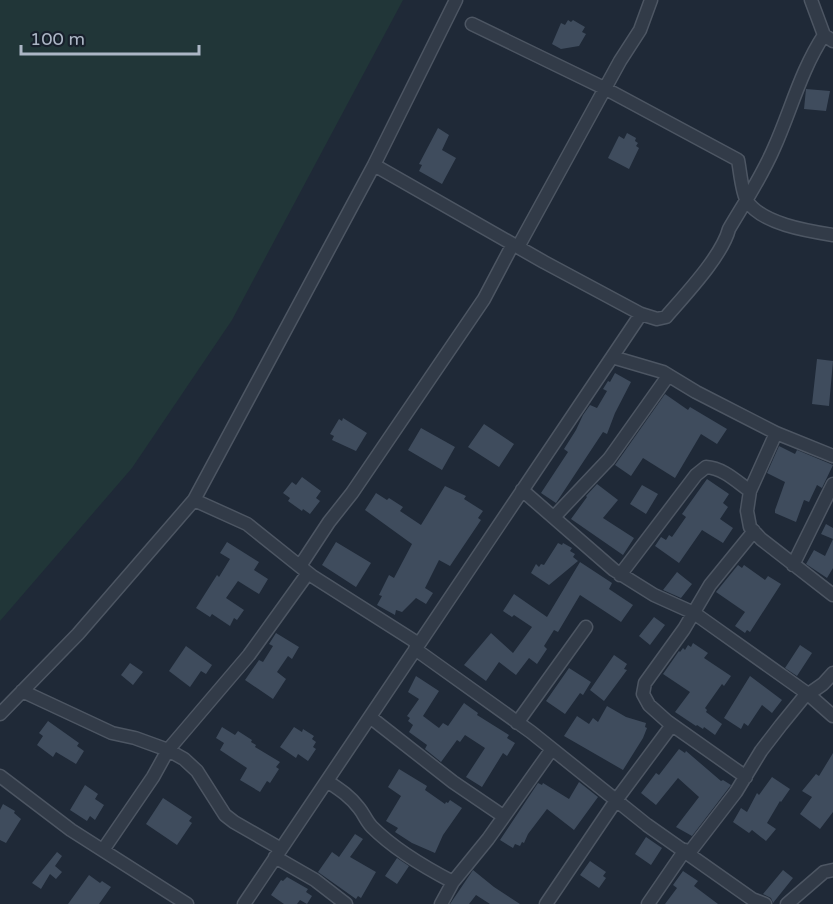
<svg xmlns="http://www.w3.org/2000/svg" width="833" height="904" viewBox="0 0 833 904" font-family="'Varela Round',sans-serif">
<rect width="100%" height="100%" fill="#1f2937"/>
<!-- green -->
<path fill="#213638" d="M0,0h403l-171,320 -100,148 -132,153z"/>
<!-- building -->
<path fill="#3f4c5d" d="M568,20l3,2 2,-2 12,7 -3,5 4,2 -7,12 -18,3 -9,-5 9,-21 4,2z
M806,89l24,2 -4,20 -22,-2z
M438,128l11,7 -7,15 14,8 -14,26 -23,-13 3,-6 -3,-1z
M627,133l9,5 -1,3 3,2 -2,3 3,2 -10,21 -21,-11 11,-22 5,3z
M817,359l16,2 -4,45 -17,-2z
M615,373l16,9 -16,31 -8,21 -4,-2 -47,71 -15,-10 27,-41 -4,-3 12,-19 7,-15 7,-10 7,3 10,-17 -4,-2 5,-8 2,1z
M665,394l23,16 2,-3 37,22 -10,15 -16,-10 -26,44 -32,-20 -12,18 -16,-11z
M343,418l24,15 -11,18 -24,-11 2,-4 -4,-2 9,-15 3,2z
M484,424l30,20 -15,23 -31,-20z
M421,428l34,19 -13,23 -34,-20z
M779,446l16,8 2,-4 36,15 -11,23 -5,-3 -8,17 -5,-2 -8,22 -21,-9v-3l10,-28 -18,-9z
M302,477l19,14 -5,7 4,3 -10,13 -7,-5 -1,2 -14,-10 2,-3 -7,-5 9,-11 4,3z
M707,479l22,15 -6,9 5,4 -8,12 13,9 -10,15 -21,-13 -23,33 -24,-17 6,-9 5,3 3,-5 3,2 14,-20 -4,-3z
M597,484l21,16 -15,18 31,20 -11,17 -52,-36 16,-22 -1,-1z
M642,485l16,9 -12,20 -16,-10z
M445,486l21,10 -2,3 19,12 -5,7 3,2 -31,46 -11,-6 -14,28 8,5 -7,11 -10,-6 -14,14 -6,-2 -1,5 -18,-10 5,-9 -3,-1 10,-20 5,3 18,-34 -47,-34 11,-17 11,7 2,-2 14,9 -3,4 21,14z
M826,524l7,4v40l-6,10 -21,-14 8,-14 11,6 8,-17 -12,-5z
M227,542l32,20 -5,8 14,9 -9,15 -21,-13 -12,17 18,12 -7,10 -3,-2 -4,8 -18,-12 -2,3 -14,-9 21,-33 2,2 11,-18 -10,-6z
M336,542l35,21 -15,24 -34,-22z
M558,543l4,2 1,-2 9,5 -2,3 5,3 -2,3 5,4 -29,24 -18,-12 5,-9 3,3 2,-3 3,1z
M580,562l32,21 -3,6 24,16 -12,17 -41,-27 -22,37 -4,-2 -10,16 3,3 -10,15 -8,-6 -13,17 -17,-13 -13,19 -22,-16 27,-32 22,20 19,-26 -18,-12 -2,2 -9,-6 11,-17 33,23z
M738,565l4,3 2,-3 21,15 3,-4 13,8 -31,48 -3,-2 -2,3 -10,-7 10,-14 -29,-20z
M677,572l15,12 -11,14 -18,-8z
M654,617l11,8 -15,20 -11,-9z
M276,633l23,14 -7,12 -4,-3 -11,16 9,7 -13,20 -28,-19 14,-20 4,2 10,-16 -4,-2z
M693,643l15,10 -4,5 27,18 -7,10 -2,-2 -17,24 2,2 -1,2 16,12 -7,11 -11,-8 -1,2 -6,-4 -1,1 -21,-14 15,-20 -27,-18 16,-23 1,1 3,-4 2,2 3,-5 3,2z
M800,645l12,8 -15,23 -12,-8z
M186,646l26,19 -6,9 -5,-3 -11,16 -21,-16z
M614,655l13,9 -3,5 3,1 -23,31 -14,-11z
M130,663l13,9 -10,13 -12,-10z
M569,668l22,14 -8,13 -3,-2 -15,21 -19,-13z
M416,676l23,15 -16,25 16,12 4,-5 5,3 16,-23 14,10 -1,2 32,20 -2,3 8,5 -8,13 -4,-3 -21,34 -16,-10 19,-29 -20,-13 -5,7 -3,-2 -16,22 -16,-13 2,-4 -18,-13 4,-7 -5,-4 2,-3 -3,-2 12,-17 -11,-7z
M750,676l32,24 -10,13 -10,-8 -14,21 -4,-3 -3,6 -17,-11z
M607,706l19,11 20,6 -1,4 2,1 -4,10 -20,32 -59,-34 13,-20 12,8 4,-6 5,4z
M48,721l31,22 -2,3 7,5 -8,13 -20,-12 -3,5 -16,-12 6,-9 -4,-3z
M222,727l13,8 3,-4 14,9 -1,2 5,3 -1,2 25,15 -4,5 3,2 -9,14 -3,-2 -7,11 -20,-12 7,-12 -27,-18 4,-7 -8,-5z
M294,727l8,5 1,-3 11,7 -2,3 4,3 -3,5 3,2 -8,12 -10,-7 -2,4 -16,-11z
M679,749l6,4 1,-2 35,30 2,-1 8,5 -39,51 -16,-9 23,-30 -21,-19 -22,27 -15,-12 15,-20 3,2z
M833,753v59l-13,17 -20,-15 12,-17 -10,-6 14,-17 3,2z
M399,769l28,17 -2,4 20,14 1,-2 2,1 2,-3 12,8 -19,27 -8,18 -23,-10 -17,-11 3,-4 -12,-7 15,-25 -13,-9z
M772,777l18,12 -9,13 -1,-1 -13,22 9,6 -10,12 -14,-11 -3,3 -16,-11 8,-14 6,4 10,-19 2,2z
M579,782l19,15 -24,33 -27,-21 -19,25 -4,9 -2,-1 -2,4 -5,-2 -2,4 -13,-8 38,-57 4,2 1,-2 26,16z
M85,785l13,9 -3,5 9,6 -9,15 -5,-4 -3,5 -17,-11z
M163,798l29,19 -3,4 3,2 -15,22 -31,-21z
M3,804l12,7 -1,2 7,6 -15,24 -6,-3v-30z
M355,834l8,5 -13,18 26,15 -15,26 -3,-2 -2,3 -38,-27 14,-20 7,5z
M646,837l16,11 -11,17 -16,-11z
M57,852l5,4 -7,10 7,6 -6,7 -6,-5 -9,15 -9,-6z
M397,858l12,8 -12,18 -12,-8z
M590,861l16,11 -3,4 3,2 -7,10 -19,-13z
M473,870l21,17 26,17h-30l-14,-9 -7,9h-19z
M783,870l10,8 -20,25 -2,-5 -8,-4z
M683,871l15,10 -4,5 24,18h-53l12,-16 -4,-3z
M89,875l11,8 2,-2 9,6 -12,17h-31z
M287,877l21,12 -2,3 6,4 -5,8 -7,-4 -3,4h-13l-13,-9 10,-15 2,1z"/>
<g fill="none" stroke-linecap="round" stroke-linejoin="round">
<!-- minor casing -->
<g stroke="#4d5663" stroke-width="15">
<path id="minor" d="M811,0l13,35 9,6
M472,24l134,65 132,71c2,10 4,34 9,41 15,23 61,30 86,34
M374,165l170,97 97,52 16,5 9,-2c19,-22 56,-61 63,-88 16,-27 33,-53 45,-81 17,-38 27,-78 50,-113
M518,247l102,-186 20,-31 11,-30
M612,357l51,15 33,20 80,41 57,23
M776,433l-26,58 -3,20 3,16 11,12 72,56
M522,490l92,80 40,25 40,18 114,81 25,22
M194,500l53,24 65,52 107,68
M554,517l55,-58 59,-83
M793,565l40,-81
M300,566l29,-44 23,-29 132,-194 29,-55
M620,575l76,-100 10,-8c17,1 30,14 44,24
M415,649l116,83 116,93 105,74 13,5
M22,691l90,42 23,5 33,12 16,9 13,12 28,44 9,7 47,27
M0,714l78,-80 116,-134 180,-335 82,-165
M370,717l83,65 50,34
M517,723l69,-96
M0,776l71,54 116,74
M746,777l-78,-55 -19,-17 -6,-11 2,-11 39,-54 26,-44 44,-54
M327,781c12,8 23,15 32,27 5,6 7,13 13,19 23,23 52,40 81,55
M103,850l50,-73 15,-27 81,-95 59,-82
M689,853l47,-61 25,-41 20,-26 22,-27 20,-14 10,-11
M275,857l40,23 31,24
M244,904l397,-590
M441,904l12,-22 35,-43 64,-90
M546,904l71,-105 55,-74
M648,904l37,-54
M787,904l37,-32 9,-2"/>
</g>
<!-- minor -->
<use href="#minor" stroke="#323b48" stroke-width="12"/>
</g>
<!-- scale -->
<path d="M21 45v9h178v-9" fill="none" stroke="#acb6c5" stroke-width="3"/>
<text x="30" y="45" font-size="18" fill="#acb6c5" stroke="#18202c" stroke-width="4.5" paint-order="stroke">100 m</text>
</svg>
